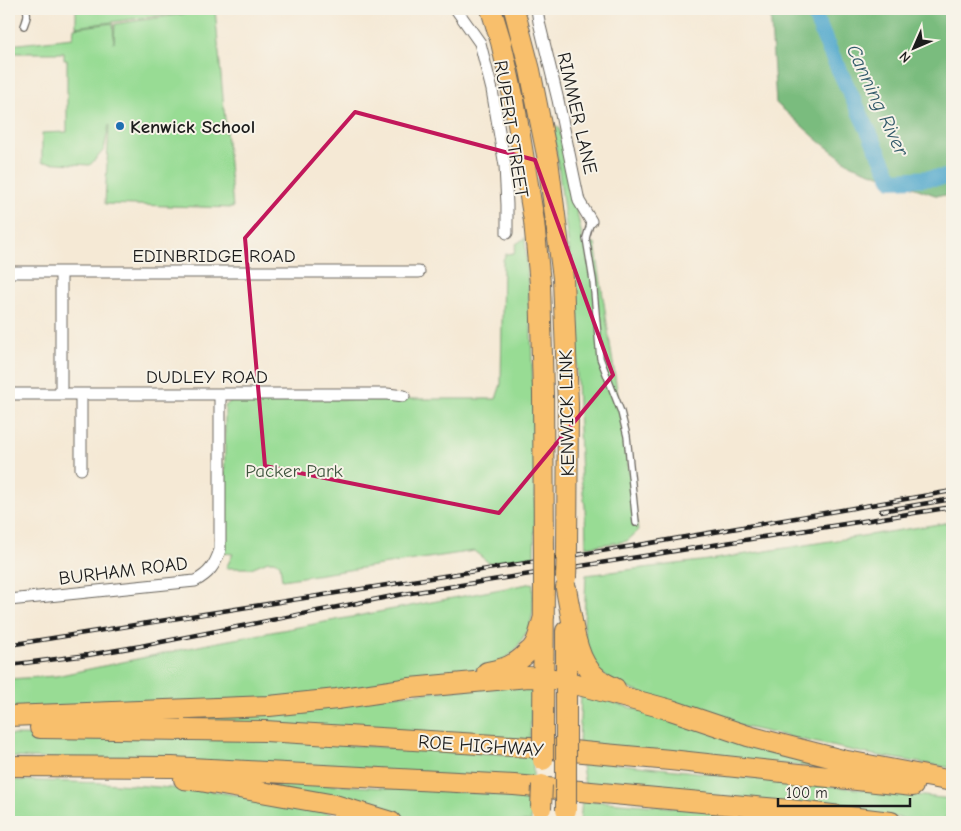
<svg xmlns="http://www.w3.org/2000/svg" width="961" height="831" viewBox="0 0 961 831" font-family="'Comic Neue',sans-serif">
<rect width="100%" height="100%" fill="#f7f3e8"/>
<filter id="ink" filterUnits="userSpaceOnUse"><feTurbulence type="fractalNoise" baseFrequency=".02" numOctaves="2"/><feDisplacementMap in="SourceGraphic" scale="10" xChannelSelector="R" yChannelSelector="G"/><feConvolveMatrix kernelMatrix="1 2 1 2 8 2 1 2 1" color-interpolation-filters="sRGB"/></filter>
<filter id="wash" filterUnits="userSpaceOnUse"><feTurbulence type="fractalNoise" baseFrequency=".0096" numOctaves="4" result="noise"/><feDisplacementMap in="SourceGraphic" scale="20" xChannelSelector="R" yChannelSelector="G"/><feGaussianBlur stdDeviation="1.12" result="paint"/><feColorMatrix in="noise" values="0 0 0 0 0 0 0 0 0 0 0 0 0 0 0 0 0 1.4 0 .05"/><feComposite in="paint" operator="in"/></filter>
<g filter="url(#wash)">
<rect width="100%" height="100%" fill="#f5e9d5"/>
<!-- green -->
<path fill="#98dc94" stroke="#5a7c58" d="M76,9h131l-131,18z
M215,9l18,199 -128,-4 4,-79 -5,25 -14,15 -48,-3v-29l25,-1v-72h-3v-7h-55v-8l64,-7 1,-10 39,-5 1,20 1,-19z
M553,127h6l25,118 11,-2 43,288 -11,10 -41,6 -1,-41 -4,-28 -8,-199z
M525,238l6,93 5,145 -2,80 -45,7 -15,-12 -192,29 -2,-16 -6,-3h-6l-17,7h-25l7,-14 -9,-1 1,-147 9,-7h262l5,-15 2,-124 3,-6 8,-1 2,-9z
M952,522v246l-84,-14 -142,-31 -107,-38 -25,-17 -9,-26 -1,-18 2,-49 123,-15z
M533,583v29l-3,14 -15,25 -19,15 -207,33 -280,10v-30l47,-3 157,-33z
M532,683l-2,57 -399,-21z
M581,693l261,77 -263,-26z
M9,735l223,3 301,18v27l-524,-26z
M581,760l371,39v10l-10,13h-9l-185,-22 -163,-15z
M225,779l307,17 -1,26h-130l-101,-27z
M9,780l94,3 110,8 89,15 60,16h-353z
M582,800l138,11 90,11h-230z"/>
<!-- forest -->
<path fill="#7abc7e" stroke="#4b6c4d" d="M770,9h182v187l-17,-1 -84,-30 -32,-24 -43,-38z"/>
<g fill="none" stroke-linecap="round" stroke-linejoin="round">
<!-- river -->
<path stroke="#50a7cc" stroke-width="16" d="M812,9l18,42 62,129 60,-3"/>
</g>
</g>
<g filter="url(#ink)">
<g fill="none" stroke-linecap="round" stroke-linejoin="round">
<!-- lane casing -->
<g stroke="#68645d" stroke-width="8">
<path id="lane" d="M24,26c2,-6 5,-11 2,-17
M591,221l-5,17 7,42 7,78 21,54 6,24 9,87"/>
</g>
<!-- street casing -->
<g stroke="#68645d" stroke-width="13">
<path id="street" d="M456,9l24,34 12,47 13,76 2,39v28
M537,9l2,13 19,78 21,101 12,20
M9,272h410
M9,394h378l17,2
M61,394v-122
M81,394v75
M9,600l186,-19c14,-7 20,-16 25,-31v-156"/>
</g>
<!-- highway casing -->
<g stroke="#68645d" stroke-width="22">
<path id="highway" d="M491,9l10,33 13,58 10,60 10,61 6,63 3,109 1,157
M514,9l16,61 18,90 15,118 5,126 -1,143
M566,588c2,13 5,26 7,39 6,29 13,50 42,61
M566,631v98
M487,672c17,-3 27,-6 40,-19 3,-2 6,-5 8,-9 4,-7 6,-18 9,-27
M9,716l260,-10 68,-7 73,-11 118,-11c18,0 34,2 51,8l92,25 77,26 94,24 110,21
M543,727l1,-147
M40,728l225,3 264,16 141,13 243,26
M9,766l163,1 342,18 276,25 101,12
M184,779l16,2 135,24 56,17"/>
</g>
<!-- lane -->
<use href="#lane" stroke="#fff" stroke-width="5.5"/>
<!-- street -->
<use href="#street" stroke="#fff" stroke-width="11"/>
<!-- highway -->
<use href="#highway" stroke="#f8bf6c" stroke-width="20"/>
<!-- rail casing -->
<g stroke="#1c1c1c" stroke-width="4.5">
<path id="rail" d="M881,511l71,-12
M9,645l630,-100 313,-54
M9,665l79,-10 53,-9 257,-51 554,-88"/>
</g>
<!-- rail -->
<use href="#rail" stroke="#f7f3e8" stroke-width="2.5" stroke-dasharray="8" stroke-linecap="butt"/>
<!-- highway-bridge casing -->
<g stroke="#68645d" stroke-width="22" stroke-linecap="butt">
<path id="highway-bridge" d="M566,578l1,-31
M544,580v-30
M543,760v-33
M541,808l1,-23
M566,810v-81"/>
</g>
<!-- highway-bridge -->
<use href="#highway-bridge" stroke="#f8bf6c" stroke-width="20"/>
</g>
</g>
<!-- marked area -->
<path fill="none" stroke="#c2185b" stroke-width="4" stroke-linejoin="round" d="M355,112l180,48 78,215 -114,138 -234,-47 -20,-228z"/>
<!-- markers -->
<circle fill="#1f6fb2" stroke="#f7f3e8" stroke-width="2" cx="120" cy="126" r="5"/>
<g text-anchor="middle" stroke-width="4" stroke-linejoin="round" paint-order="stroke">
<!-- street labels -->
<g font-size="19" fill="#1c1c1c" stroke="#f7f3e8">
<text transform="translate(578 113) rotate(77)" y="7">RIMMER LANE</text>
<text transform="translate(512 129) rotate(81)" y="7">RUPERT STREET</text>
<text x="214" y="262">EDINBRIDGE ROAD</text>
<text x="207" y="383">DUDLEY ROAD</text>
<text transform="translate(566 413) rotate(-91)" y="7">KENWICK LINK</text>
<text transform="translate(123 570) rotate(-7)" y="7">BURHAM ROAD</text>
<text transform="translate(481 745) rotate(4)" y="7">ROE HIGHWAY</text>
</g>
<!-- poi labels -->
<g font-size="19" font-weight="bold" fill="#1c1c1c" stroke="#f7f3e8" text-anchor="start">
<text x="130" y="133">Kenwick School</text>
</g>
<!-- park labels -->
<g font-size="19" fill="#415640" stroke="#f7f3e8">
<text x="294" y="477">Packer Park</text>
</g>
<!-- water labels -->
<g font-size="20" font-style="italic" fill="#335b6b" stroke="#f7f3e8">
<text transform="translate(878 100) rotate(65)" y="7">Canning River</text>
</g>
</g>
<!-- margin -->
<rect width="961" height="831" fill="none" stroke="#f7f3e8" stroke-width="30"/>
<!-- north arrow -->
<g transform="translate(914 48) rotate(225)" stroke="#f7f3e8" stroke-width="4" paint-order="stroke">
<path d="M0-4L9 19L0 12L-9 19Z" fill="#1c1c1c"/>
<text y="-8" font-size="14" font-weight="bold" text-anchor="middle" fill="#1c1c1c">N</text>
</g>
<!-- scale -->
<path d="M778 798v8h132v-8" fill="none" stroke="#1c1c1c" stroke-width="2.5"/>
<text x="786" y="798" font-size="15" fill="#1c1c1c" stroke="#f7f3e8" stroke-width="4" paint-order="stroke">100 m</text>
</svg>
